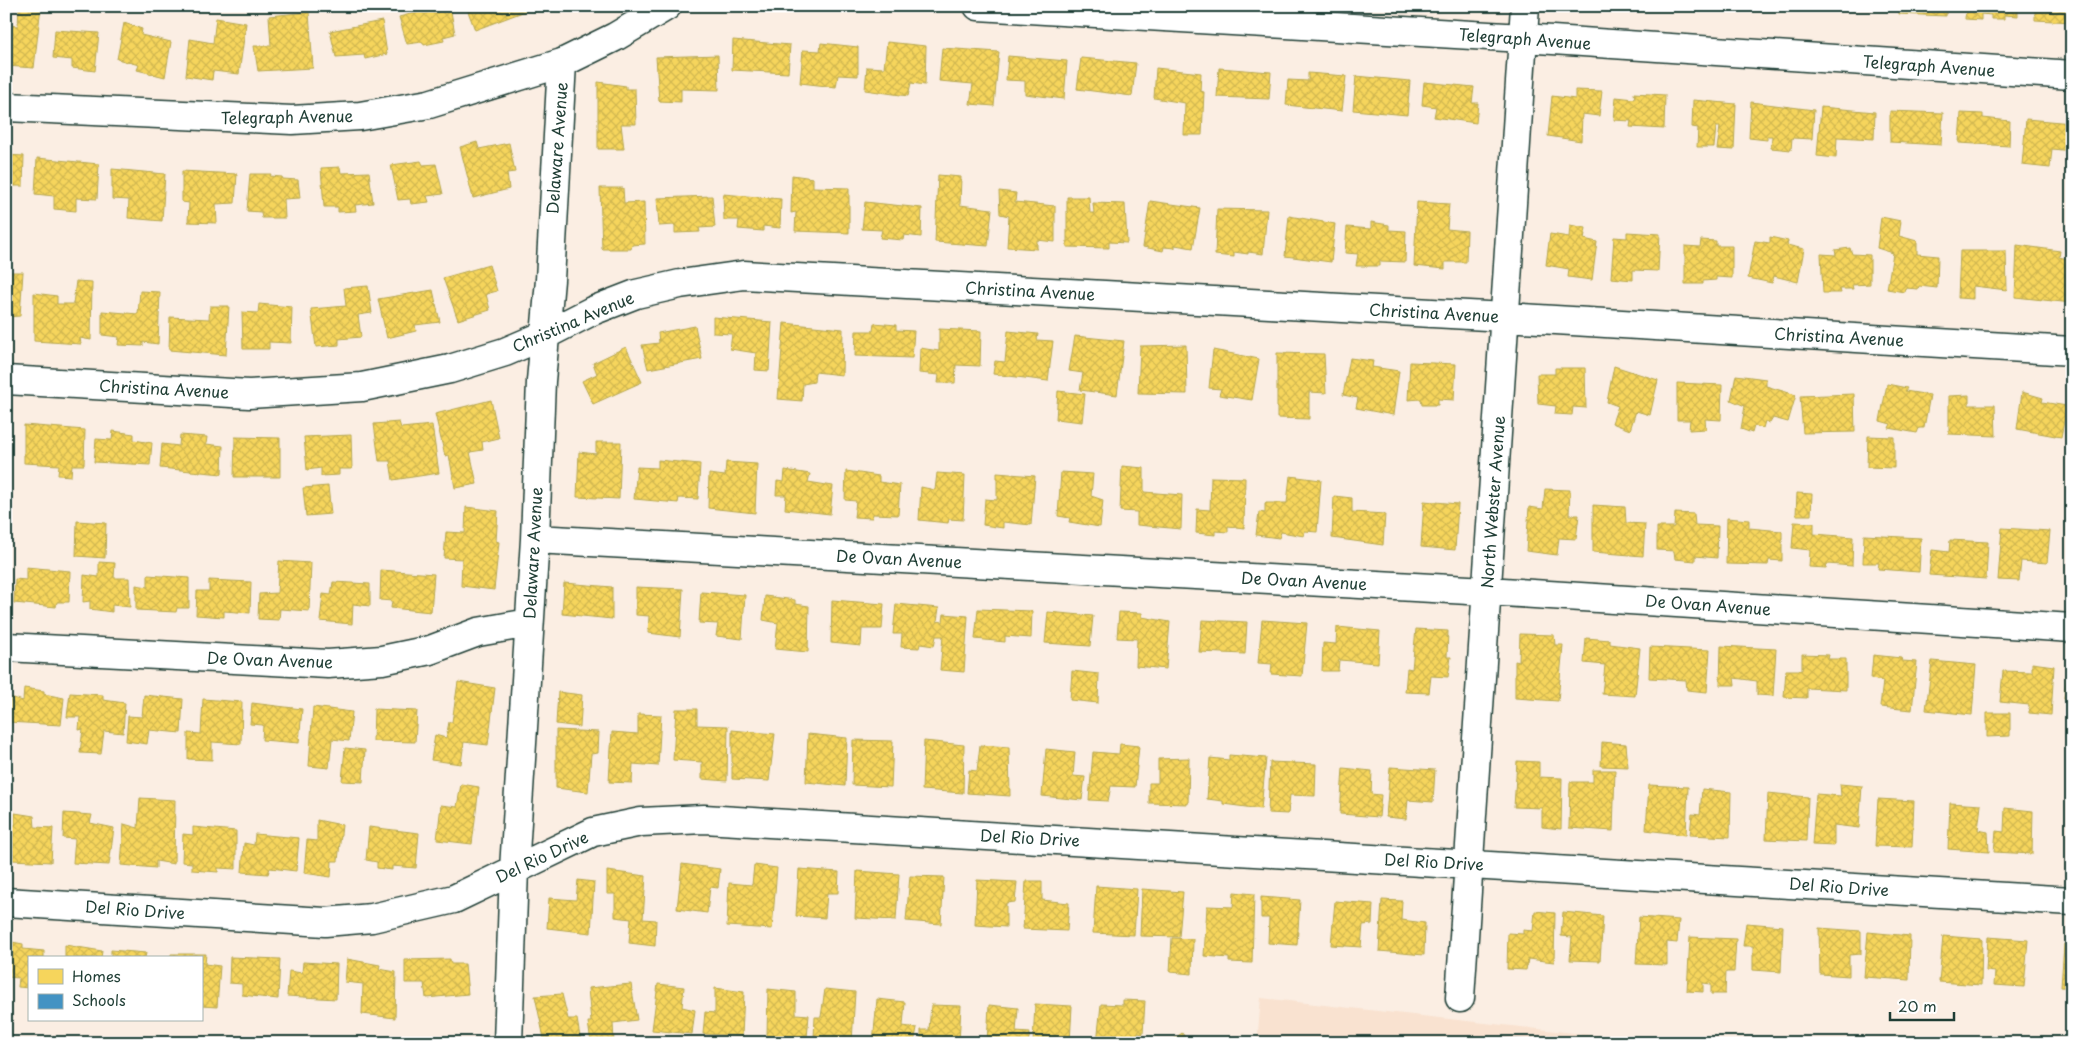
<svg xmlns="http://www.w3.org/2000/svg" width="2078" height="1049" viewBox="0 0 2078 1049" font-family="'Playpen Sans',sans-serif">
<defs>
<pattern id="homes-cross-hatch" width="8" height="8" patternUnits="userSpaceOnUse" patternTransform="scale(1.25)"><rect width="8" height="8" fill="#f6d55c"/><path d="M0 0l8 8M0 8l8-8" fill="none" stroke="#d2b851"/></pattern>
<pattern id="schools-cross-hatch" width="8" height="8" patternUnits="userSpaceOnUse" patternTransform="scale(1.25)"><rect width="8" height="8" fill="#4393c3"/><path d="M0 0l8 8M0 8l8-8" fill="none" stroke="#37799f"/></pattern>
</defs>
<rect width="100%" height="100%" fill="#fbeee3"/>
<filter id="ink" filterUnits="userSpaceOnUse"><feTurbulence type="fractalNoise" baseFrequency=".02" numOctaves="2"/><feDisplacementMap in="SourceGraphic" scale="10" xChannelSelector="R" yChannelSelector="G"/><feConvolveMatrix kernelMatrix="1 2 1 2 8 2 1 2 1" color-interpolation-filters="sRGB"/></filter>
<g filter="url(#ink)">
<!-- built -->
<path fill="#f9e2d0" d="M1261,998l402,45h-406z"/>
<!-- homes -->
<path fill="url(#homes-cross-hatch)" stroke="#b6a750" d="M19,6h22l-7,62 -28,-2 2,-15 -2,-1v-25l12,1z
M316,6h27l-1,4 -26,-2z
M441,6h9l5,28 -12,3 1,4 -20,4 -1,-3 -16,2 -8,-27z
M466,6h61l1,4 -53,20z
M1899,6h48l-1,10 -47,-2z
M1966,6h52v10l-14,-1v4h-13v-4l-10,-1v6l-16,-1z
M2035,6h37v16l-37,-2z
M309,12l4,56 -55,3 -4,-25h17l-2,-30z
M216,18l30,5 -7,51 -26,-3 -1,9 -26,-4 4,-37 23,4z
M382,21l5,33 -22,5 -1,-4 -28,2 -6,-26z
M124,23l18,6 -1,6 30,7 -6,35 -28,-7 2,-5 -22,-6z
M55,30l44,3 -4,38 -23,-3v-8l-19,-2z
M733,40l57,5 -2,28 -56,-3z
M887,42l39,4 -1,39 -14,-2 -3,13 -43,-6 2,-23 17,1z
M821,43l37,4v29l-20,-1 -2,12 -36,-4 3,-33 17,1z
M942,48l57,4 -5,54 -24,-2 3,-20 -34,-3z
M718,55l1,35 -38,-1v13l-22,-1 -3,-44z
M1008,56l59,5 -3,38 -39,-5v-13l-19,-1z
M1081,58l55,5 -4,33 -55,-7z
M1156,68l45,5 -1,18 4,1 -2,43h-18l1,-32 -31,-5z
M1219,68l52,4 -2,27 -52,-2z
M1308,73l38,3 -4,35 -56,-6 2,-25 20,1z
M1356,76l54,5 -3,34 -54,-5z
M598,82l28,4v3h9l1,35h-15l3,25h-26z
M1424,82l50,5 -2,16h6l-2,20 -42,-6 2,-10 -14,-2z
M1575,90l27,1 -3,25 -17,-2 -1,27 -33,-5 4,-40 23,3z
M1634,93l31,2 -1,34 -34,-2 1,-6 -17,-1 2,-23 19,2z
M1693,100l43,4 -2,46 -17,-1 3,-22h-4l-2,20h-17l1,-19 -6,-1z
M1751,102l63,8 -2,29 -20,-1 -1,12 -20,-2 1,-12h-5v4l-18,-2z
M1821,107l54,5 -1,27 -37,-2 -1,21 -19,-2z
M1890,111l53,2 -2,32 -51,-3z
M1961,113l22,1v4l27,3 -1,25 -50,-3z
M2026,119l46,4v28l-20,-2 -2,19 -28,-3z
M477,142l2,7 30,-6 6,29 -8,1 2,16 -36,9 -13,-51z
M6,155l18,1 -1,30h-17z
M37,158l62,6 -2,35 -21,-1v13l-22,-2v-13l-19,-2z
M421,161l2,4 13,-1 7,30 -16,2 2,6 -18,2 -1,-5 -12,1 -7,-35z
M340,167l1,6 28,-1 4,31 -18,2 1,6 -18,1v-5h-14l-3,-39z
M112,169l53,5 -3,47 -34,-3 1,-18 -17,-1z
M182,171l55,3 -2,29 -19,1 1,19 -29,-1 1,-19 -7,-1z
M250,174h21l-1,2 12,1 1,2 15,1 2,18 -16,1 1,19h-23l-1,-6 -14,-1z
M792,175l21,3v9l36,1v45l-54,-2 1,-19 -5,1z
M938,175l23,2 -1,28 32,4 -4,37 -53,-4z
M600,188h23l1,15 20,-1 1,42 -13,1 -1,4h-29z
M999,191l17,2 -1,9 40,4v36l-18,-2v9l-30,-2 2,-31 -9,-2z
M723,194l58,5 -1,29 -17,-2v5l-25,-2 1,-9h-15z
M712,196l3,31 -16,1 1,4 -25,1v-8l-16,1 -2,-28z
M1067,197h22l1,16h4l-1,-10 32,1 2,39 -18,-1v6l-42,-1z
M1150,201l50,7 -7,40 -18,-3v3l-11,-1 -1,4 -20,-4z
M865,202l57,6 -1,29 -17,-2 -1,5 -23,-2 2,-8 -20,-1z
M1417,202l32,2 -2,25 20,2 -1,31h-21v7l-31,-3z
M1217,209l50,1 -4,44 -15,-2v2l-14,-2v5l-19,-2z
M1289,216l46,8 -4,38 -46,-6z
M1881,217l20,4 -2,15 18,5v13l21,2 -1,32 -18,-2 -1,3 -13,-1 -1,4 -17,-3 6,-36 -16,-5z
M1371,222l18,3v5l17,1 -1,31 -25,-1v5h-24l2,-12 -13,-1 2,-26 24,2z
M1570,225l16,3 -2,11 13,3 -5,38 -24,-3 1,-8 -23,-4 4,-31 19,3z
M1627,232l33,2 -2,37 -25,-1v10l-22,-2 3,-41 13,1z
M1770,237l18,4 -1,4 17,4 -6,33 -24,-6 -2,7 -24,-5 7,-37 15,2z
M1701,240l15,1v5h16v32l-16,-1v3l-13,1v3h-18v-38l15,1z
M2017,245l43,6 -1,6 13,3v43l-57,-6z
M1850,248l2,6 18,1v29l-18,1 1,4h-13l1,4h-18l-2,-39 15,1 -1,-5z
M1960,251h46l1,39 -34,-4v13l-15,-1z
M489,265l8,26 -11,3 4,16 -32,10 -15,-42z
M6,272h17l-3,44 -13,1v23h-1z
M76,281l16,1 -1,58 -11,-2 1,6 -47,-3v-48l23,3v8h16z
M368,286l4,27 -14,2 3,22 -22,2v6l-23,2 -5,-38 35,-3 -2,-18z
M433,290l7,32 -25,3 1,6 -29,7 -9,-39z
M140,291l20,1 -2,52 -15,-2v4l-25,-1 1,-8 -17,-2v-24l36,3z
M259,304l33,3 -1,36 -22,-1v7h-26l-1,-37 16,1z
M210,306h19l-3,49 -57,-5 1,-33 39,2z
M713,317l59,5 -3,49 -14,-1 1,-17 -26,-4 2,-15 -19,-1z
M784,323l59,6 -1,46 -27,-3 -1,10 -11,2 -1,17 -24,-2z
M874,323l22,2v5l18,1 -2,27 -57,-2 1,-25h17z
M695,326l7,33 -54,10 -6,-24 17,-2 -1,-10z
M939,329l42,2 -1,35 -24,-1 -1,18h-17l1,-8 -20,-2 1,-25 19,3z
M1008,331l30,3 -1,6 16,1 -5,40 -55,-7 2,-13 10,1z
M1075,336l49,5 -7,54 -37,-5 3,-17 -14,-2z
M1186,345l1,49 -49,-1 2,-47z
M626,347l16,35 -49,22 -11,-23 15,-7 -4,-11z
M1213,350l46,9 -7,41 -33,-5 2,-6 -12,-1z
M1277,353l47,1 2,39 -17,-1v27l-32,-1z
M1350,358l23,3 -1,6 27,4 -6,44 -37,-7 2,-10 -15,-3z
M1410,362l46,2 -2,36 -16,-1v6h-16l-1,-6 -13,1z
M1614,366l44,14 -8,35 -14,-4 -6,19 -18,-7 6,-17 -11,-4z
M1555,368h30l1,40 -13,-1 -1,8 -17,-1 1,-8 -18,-2 -1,-30h18z
M1736,375l30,4v7l30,9 -8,27 -15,-4 -3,5 -5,-2 -2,7 -9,-2 -2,7 -11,-4 4,-23 -14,-6z
M1677,383l45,2 -1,35 -16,-1 1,10 -17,1 1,-10h-13z
M1887,384l20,4 -2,3 25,4 -6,33h-5l-2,5 -28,-5 2,-4 -11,-3z
M1058,391l27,3 -3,28 -26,-3z
M2022,392l21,6 -1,4 25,4 -6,31 -44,-8z
M1854,394l1,38 -52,1 -3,-37z
M1969,395v10h26l1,31 -47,-2v-38z
M491,400l8,38 -17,4 1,8 -13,2 7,32 -22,4 -6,-33 -4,1 -10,-42z
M399,422l2,6 31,-3 7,48 -46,7 -3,-19h-11l-5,-37z
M24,425l61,5 -1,35h-12l-1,11 -13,-1 1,-10 -35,-2z
M113,431l21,3v6l18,3 -2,22 -56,-3 2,-23 16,1z
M180,435l27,2 -1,7 17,2 -1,28 -62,-6 2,-24 17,2z
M351,435l1,34h-13v6l-18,1v-8l-14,2 -3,-33z
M1868,436l26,1v31l-27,-1z
M235,437l45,1v39h-46z
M596,442h25l-2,57 -42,-2 2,-45 17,2z
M658,460l42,4 -2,35 -19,-1 -1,5 -44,-4 3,-32 21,1z
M726,462l31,2 -2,49 -47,-5 1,-34 16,2z
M1122,466l22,2v24l38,3 -1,34 -44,-4v-13l-17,-1z
M785,470l25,4 -2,8 25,4 -3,28 -45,-5 1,-14h-10l1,-14 7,1z
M846,471l33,5v6l21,3 -2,30 -25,-1 -1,4 -18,-1 2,-16 -11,-1z
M1061,472l32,2 -2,22 12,4 -3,27 -31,-5 1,-4 -12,-2z
M937,473l28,2 -2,45 -14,-1 -1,4 -29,-3 2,-33 14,3z
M997,473l38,3 -4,49 -28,-3v6l-20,-3 2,-26 12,1z
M1290,476l31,4 -4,52 -12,-1 -1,5 -23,-4 -2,6 -23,-3 3,-23 6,1v-10h22z
M1211,477l34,1 -1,50 -16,-2v6l-13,-1v4l-19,-2 1,-24 13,1z
M328,486l3,28 -25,2 -3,-28z
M1545,489l25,1 -1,25h10l-3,24 -17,-1 -2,17 -31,-4 3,-44 14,2z
M1797,493l15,1 -1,21h-15z
M1334,496l18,2v14l33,2 -2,31 -51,-7z
M1424,501l34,3 -3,46 -34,-3z
M1593,505l32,2 1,16 19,1 -2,32 -50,-4z
M466,507l32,4 -2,30 3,1 -5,48 -33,-4 1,-27 -18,-1 2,-26 19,1z
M1675,513l19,1 1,11 23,1 -1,32 -22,-2v5l-20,-2 -1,-8 -17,-1v-23h17z
M1727,518l22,2v8l33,3v30l-13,-1 -1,5 -42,-1z
M77,521l29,2 -1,35 -29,-2z
M1794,522l20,1v11l39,3 -1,29 -25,-2 -1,4 -17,-1 1,-17 -18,-2z
M2002,528l48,3 -3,32 -26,-2 -2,20 -21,-1z
M1864,535l57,3 -2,34 -41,-3 1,-6h-16z
M1950,540l38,2 -2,37 -57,-4 3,-25 17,2z
M2070,555h2v28h-4z
M279,561l32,2 -2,48 -29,-2 -1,11 -21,-1 1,-25 18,-1z
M99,562l16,1 -1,15h15l1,29 -18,-2v7l-22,-3v-8l-7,1 1,-27 15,2z
M26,567l44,4 -1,31h-12l-1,5 -42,-4 1,-24 11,1z
M381,570l53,4 -3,38 -40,-4 1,-7 -12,-1z
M148,575l41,3v30h-12l-1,4 -40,-2v-25l12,2z
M209,580l42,2 -1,31 -26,-2v6l-28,-2 1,-24h12z
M333,582l37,2v22l-17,-2 -1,20 -32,-3 3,-27 8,1z
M564,583l48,4v32l-50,-5z
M636,587l47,2 -3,48 -32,-4 1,-17 -13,-1z
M701,592l44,3 -3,44 -26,-3 2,-12 -19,-1z
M765,596l30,4v4l14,2 -1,46 -33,-3 3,-26 -15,-3z
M832,600l52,4 -2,25h-20l-1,17 -30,-3z
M896,604l43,4 -2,13 6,1 1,-8 24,2 -4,56 -24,-2 3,-34h-7l-2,10 -14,-2 -1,4 -18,-1 1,-13h-9z
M978,609l54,2 -1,27 -26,-2v6l-30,-3z
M1048,612l45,4 -3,30 -45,-3z
M1119,612l23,1v4l28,5 -4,47 -30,-3 1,-27 -20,-1z
M1202,620l45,2 -2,32 -46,-2z
M1262,620l45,3 -5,53 -31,-2 1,-10 -14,-1z
M1337,627l43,4 -2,32 -39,-3 -1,11h-16l1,-28 13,1z
M1416,629l32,2 -1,26h4l-3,20 -17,-1 -2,17 -24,-1 2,-24 5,1z
M1520,634l34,1 1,10h8l-5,56 -43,-3v-37l4,1z
M1586,638l24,2v4l30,4 -5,48 -33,-2 3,-29 -21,-2z
M1721,646l55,3 -3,47 -16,-1v-14l-23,-3 1,7h-15z
M1650,647l60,3 -3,42 -20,-2 -1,-10 -37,-2z
M1802,654l27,1 -1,4h18v31l-39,-2v10l-23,-1 2,-27h16z
M1873,655l28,3 1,3 15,1 -5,48 -32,-3 3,-26 -12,-2z
M1932,661l44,4 -4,50 -46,-5z
M2032,663l22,3 -3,49 -22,-2v-8l-29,-3 3,-31 29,1z
M2067,670h5v31l-8,-2z
M1072,671l27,3 -1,29 -28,-3z
M458,682l37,6 -7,57 -24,-3 -3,22 -30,-4 4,-25 11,3 3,-16h3z
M24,688l20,3v3l20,4 -3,27 -54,-3 3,-25 13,4z
M558,692l24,3 -2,32 -24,-3z
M70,693l33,2v5l22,3 -2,30 -19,-2 -3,23 -21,-1 3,-24 -4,1 1,-13h-13z
M144,695l39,4 -2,34 -32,-3 -2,14 -21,-3 2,-25 14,1z
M203,699l39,3 -1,42 -29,-2v18l-24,-1v-26l13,1z
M252,703l50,6 -3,34 -37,-3 1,-15 -13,-1z
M313,707l39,5 -3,29 -17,-2 -3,29 -20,-2z
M374,709l43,2 -2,31 -42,-1z
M676,709h21v16l31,1 -1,55 -25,-2v-17l-29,-2z
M1987,713h23v23l-23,1z
M638,714l23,1 -3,51 -25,-2 -1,19 -23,-1 3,-50 26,2z
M556,730l43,2 -1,21 -7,1 -3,38 -32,-4z
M732,730l43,4 -6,47 -37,-2z
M808,734l39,4 -2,48 -39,-4z
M853,740l40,1 -2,46 -39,-2z
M924,741l40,4 -1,48 -41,-3z
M1602,742l24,2 2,23 -27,-1z
M1120,744l19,2 -4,41 -24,-1 -3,15 -19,-1 4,-48 26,2z
M980,745l29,2 1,49 -43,-3 2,-23 8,1z
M345,748l20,2 -2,32 -21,-1z
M1046,749l29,3 -2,24 12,1 -3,23 -40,-4z
M1229,755l37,3 -5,51 -38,-5v-3l-16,-2 3,-41 19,2z
M1189,758l-1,46 -39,-1v-20h9v-24z
M1517,761l22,1v15l23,1 -1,51 -19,-2v-19l-28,-1z
M1270,762l46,2 -1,32 -25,-1 -2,19 -20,-1z
M1390,767l45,3 -2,32 -25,-2 -2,19 -20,-2z
M1343,768l29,3 -1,23 10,1 -2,22 -39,-3z
M1593,770h22l-2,61 -44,-3 1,-46h23z
M461,784l18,3 -7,57 -35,-4 4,-35 16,2z
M1840,784l22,2 -3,42 -25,-3v21l-22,-1 4,-51 25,2z
M1649,785l39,2 -2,48 -40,-5z
M1702,789l29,3 -1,45 -40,-2 2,-21 8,1z
M1768,793l40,4 -2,44 -40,-2z
M140,798l35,2 -1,64 -18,-3v7l-35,-3 3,-41 14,4z
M1878,799l36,2 -2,46 -37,-1z
M1950,803l31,2 -3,25 10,2 1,20 -41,-3z
M2005,808l28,3 -1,43 -38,-2 2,-21 8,1z
M15,813l19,3 1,11 18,1 -2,34 -39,-2 1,-10 -7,-1v-26l9,2z
M64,813l28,2 -2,8 24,5 -5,37 -36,-2 2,-24 -12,-1z
M317,820l25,5 -4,36h-6l-1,16 -27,-4 3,-33 10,1z
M193,827l43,4v38l-18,-1v4l-26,-2v-7l-10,-1 1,-28 10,1z
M369,827l50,6 -3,35 -24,-2v4l-15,-2v-6l-11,-2z
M255,834l44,4 -3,33 -26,-3 -2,6 -26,-2 2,-29 10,2z
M682,864l38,5 -2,19 -8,-1 -3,26 -30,-4z
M754,865l23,3 -5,61 -45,-3 2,-43 23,2z
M799,869l40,3 -1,21h-11l-2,25 -29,-2z
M607,871l39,5 -3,43 13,1 -1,26 -26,-3 2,-24 -16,-2v-23h-8z
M857,871l42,3 -3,46 -41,-2z
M910,876l34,1 -3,47 -35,-3z
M578,880l16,2 -3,51 -44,-5 2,-30 27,2z
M977,880l40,2 -2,20 -9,1v24l-31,-2z
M1026,881h16v19l27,3 -2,28 -44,-2z
M1096,886l41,3 -3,46 -41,-2z
M1142,889l41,3 -4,45 -39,-1z
M1234,892l20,2 -2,69 -23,-1v-4l-25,-2 3,-50 26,1z
M1261,897l39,3 -3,45 -29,-2 1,-25h-8z
M1382,900l20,1 -1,19 24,3 -1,32 -45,-4z
M1335,901l38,3 -1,20 -9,1 -2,22 -30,-2z
M1535,911l20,2 -1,49 -26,-3 -2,11 -19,-1 1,-36 15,1v-4l10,1z
M1563,912l40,4 -3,45 -30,-1 2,-23 -11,-1z
M1639,917l40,3 -2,23 -10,-1v23l-31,-1z
M1746,923l37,3 -2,46 -28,-2v-24h-10z
M1819,928l42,3v23l-12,1v21l-29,-2z
M1868,932l42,4 -1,44 -45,-3z
M1943,936l39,3 -1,46 -42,-3z
M1690,937l46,2 -2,33h-8l-1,22h-14v-10l-8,-1v9l-16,-1z
M1988,937l40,3 -4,47 -30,-2 1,-13 -9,-1z
M1172,938l21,1 -1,35 -22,-2z
M7,941l16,3v5l21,2v7h-15v30l-11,-1 1,-9 -13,-1z
M2064,944h8v44l-11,-1z
M65,945l37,6 -1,7h-36z
M111,950l35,3 -1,5h-34z
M171,954h35l-1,10 15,2 -3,41 -16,-1v-48h-30z
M230,957l50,2 -2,40 -36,-4v-11l-13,-1z
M347,959l33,6 -1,4 17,3 -1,46 -33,-4 1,-30 -18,-2z
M450,959l1,5h14l3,30 -42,4 -2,-15h-19v-23z
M303,962l34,2 -1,35 -49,-3 2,-25 13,2z
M631,984l6,36 -24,3 1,20h-23l-3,-21h3l-3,-34z
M658,984l26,3 -2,20 13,3 -3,24 -40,-4z
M715,988l29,4 -2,44 -39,-2 2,-22 10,1z
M768,989l28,3v22l13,1 -2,23 -40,-2z
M825,989l30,3 -3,50 -38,-4 1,-21h6z
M562,994l6,25h9l4,24h-36l-10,-47z
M877,999l28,3 -2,24 14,2 -3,15h-41z
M1123,1000l22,1 -2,33 -5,-1 -2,10h-39l4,-39 22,1z
M1035,1004l37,2 -2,37h-37z
M931,1005l30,1 -2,37h-38v-13h8z
M989,1005l29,3 -2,24 14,1 -2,10h-41z
M1182,1033l7,10h-20z"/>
<!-- schools -->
<path fill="url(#schools-cross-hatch)" stroke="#387998" d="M1474,1037l91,6h-92z"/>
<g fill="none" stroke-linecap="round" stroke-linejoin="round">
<!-- minor casing -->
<g stroke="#1f3d34" stroke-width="31">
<path id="minor" d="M978,6l545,32 549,37
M6,107l286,13 68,-4 69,-12 133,-41 53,-26 52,-31
M6,380l243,14 113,-7 88,-18 55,-17 40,-17 47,-24 44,-17 44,-10 64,-9 761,42 567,34
M535,539l952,52 585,37
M6,647l322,17 54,-4 48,-10 48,-18 51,-9
M6,902l319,20 47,-4 82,-19 139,-67 48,-10 63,-3 1368,82
M1460,998l65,-992
M508,1043l6,-174 21,-330 6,-158 9,-101 12,-217"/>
</g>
<!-- minor -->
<use href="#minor" stroke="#fff" stroke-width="28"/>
</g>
</g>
<g text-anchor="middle" stroke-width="5" stroke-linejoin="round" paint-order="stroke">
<!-- street labels -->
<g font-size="16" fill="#1f3d34" stroke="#fff">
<text transform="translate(1525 39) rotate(4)" y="6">Telegraph Avenue</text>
<text transform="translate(1929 66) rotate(4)" y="6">Telegraph Avenue</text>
<text transform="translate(287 117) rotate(-1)" y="6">Telegraph Avenue</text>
<text transform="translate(557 148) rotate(-86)" y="6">Delaware Avenue</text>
<text transform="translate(1030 291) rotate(3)" y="6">Christina Avenue</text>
<text transform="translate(1434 313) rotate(3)" y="6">Christina Avenue</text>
<text transform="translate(573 322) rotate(-23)" y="6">Christina Avenue</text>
<text transform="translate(1839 337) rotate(3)" y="6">Christina Avenue</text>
<text transform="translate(164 389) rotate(3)" y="6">Christina Avenue</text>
<text transform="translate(1493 502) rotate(-86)" y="6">North Webster Avenue</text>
<text transform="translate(533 553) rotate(-87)" y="6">Delaware Avenue</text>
<text transform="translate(899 559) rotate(3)" y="6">De Ovan Avenue</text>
<text transform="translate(1304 581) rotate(3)" y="6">De Ovan Avenue</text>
<text transform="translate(1708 605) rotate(4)" y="6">De Ovan Avenue</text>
<text transform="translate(270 660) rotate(2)" y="6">De Ovan Avenue</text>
<text transform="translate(1030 838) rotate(3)" y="6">Del Rio Drive</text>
<text transform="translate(542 857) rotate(-25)" y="6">Del Rio Drive</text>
<text transform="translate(1434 862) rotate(3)" y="6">Del Rio Drive</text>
<text transform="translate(1839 887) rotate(4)" y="6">Del Rio Drive</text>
<text transform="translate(135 910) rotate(4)" y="6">Del Rio Drive</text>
</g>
</g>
<!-- margin -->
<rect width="2078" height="1049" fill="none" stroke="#fff" stroke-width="25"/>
<rect x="12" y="12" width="2053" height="1024" fill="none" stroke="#1f3d34" stroke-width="2" filter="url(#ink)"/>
<!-- legend -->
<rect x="28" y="956" width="175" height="65" fill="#ffffff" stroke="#a5b1ae"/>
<rect x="38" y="969" width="25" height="15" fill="#f6d55c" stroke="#a5b1ae"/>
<text x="72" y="982" font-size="15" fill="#1f3d34">Homes</text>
<rect x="38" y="994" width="25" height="15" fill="#4393c3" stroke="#a5b1ae"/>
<text x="72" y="1006" font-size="15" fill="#1f3d34">Schools</text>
<!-- scale -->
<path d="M1890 1012v8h64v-8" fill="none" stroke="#1f3d34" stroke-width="2.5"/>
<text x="1898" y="1012" font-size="15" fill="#1f3d34" stroke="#ffffff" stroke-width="4" paint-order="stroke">20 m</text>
</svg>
